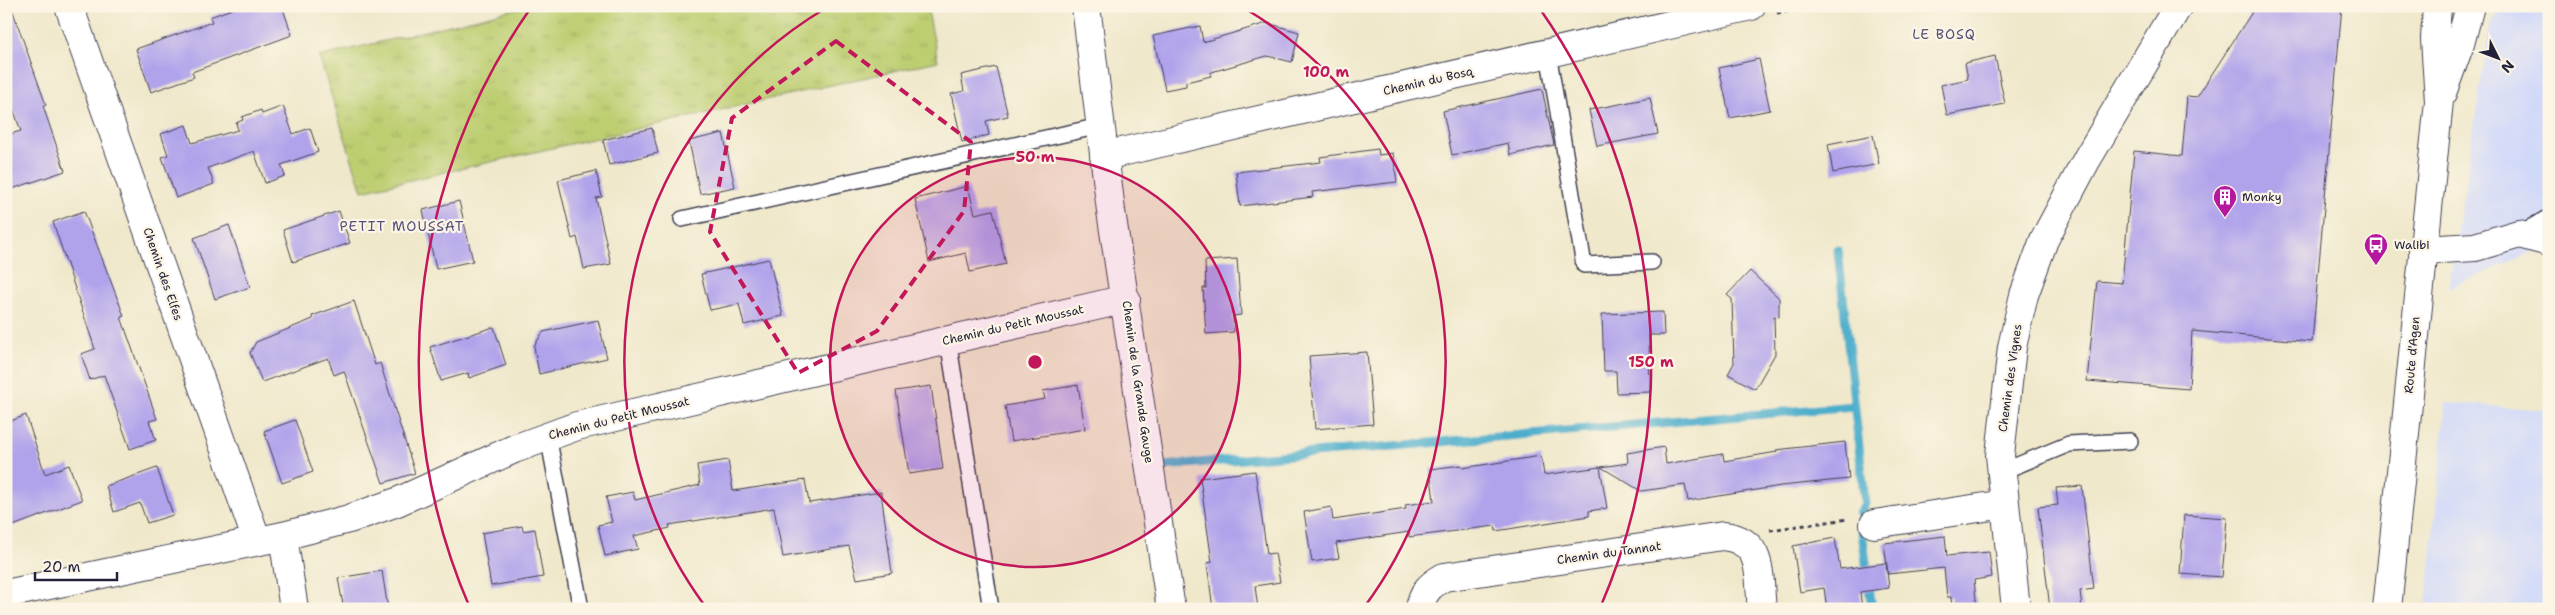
<svg xmlns="http://www.w3.org/2000/svg" width="2555" height="615" viewBox="0 0 2555 615" font-family="'Shantell Sans',sans-serif">
<defs>
<pattern id="grass-tufts" width="24" height="20" patternUnits="userSpaceOnUse" patternTransform="scale(1.25)"><rect width="24" height="20" fill="#bdce71"/><path d="M3 7l-1-3M5 7V3M7 7l1-3M15 17l-1-3M17 17v-4M19 17l1-3" fill="none" stroke="#a2b163"/></pattern>
</defs>
<rect width="100%" height="100%" fill="#fcf5e5"/>
<filter id="ink" filterUnits="userSpaceOnUse"><feTurbulence type="fractalNoise" baseFrequency=".02" numOctaves="2"/><feDisplacementMap in="SourceGraphic" scale="10" xChannelSelector="R" yChannelSelector="G"/><feConvolveMatrix kernelMatrix="1 2 1 2 8 2 1 2 1" color-interpolation-filters="sRGB"/></filter>
<filter id="wash" filterUnits="userSpaceOnUse"><feTurbulence type="fractalNoise" baseFrequency=".0096" numOctaves="4" result="noise"/><feDisplacementMap in="SourceGraphic" scale="20" xChannelSelector="R" yChannelSelector="G"/><feGaussianBlur stdDeviation="1.12" result="paint"/><feColorMatrix in="noise" values="0 0 0 0 0 0 0 0 0 0 0 0 0 0 0 0 0 1.4 0 .05"/><feComposite in="paint" operator="in"/></filter>
<g filter="url(#wash)">
<rect width="100%" height="100%" fill="#efe8cb"/>
<!-- built -->
<path fill="#d1d9f9" d="M2503,6h46v239l-100,43 41,-264z
M2446,403l103,7v199h-123z"/>
<!-- grass -->
<path fill="url(#grass-tufts)" stroke="#707856" d="M527,6h400l11,55 -576,130 -43,-134z"/>
<g fill="none" stroke-linecap="round" stroke-linejoin="round">
<!-- stream -->
<path stroke="#4daecc" stroke-width="9" d="M1838,250l27,253 -5,10
M1163,466l691,-60
M1861,524l11,85"/>
</g>
<g id="blocks">
<!-- building -->
<path fill="#b0a2eb" d="M6,6h5l35,99 -3,1 22,65 -59,20v-56l15,-4 -15,-42z
M240,6h42l10,29 -100,37 2,5 -43,15 -15,-43 76,-27 -2,-5z
M2256,6h86l-30,336 -120,-11 -3,58 -102,-8 10,-100 25,2 12,-132 48,5 5,-60 10,1z
M1267,23l32,9 -7,30 -25,-6 -52,15 -5,2 1,3 -25,6v4l-21,4 -12,-54 47,-10 3,16z
M1995,56l10,48 -58,11 -6,-30 27,-6 -3,-16z
M1759,59l11,51 -40,8 -11,-50z
M996,67l12,49 -22,5 3,14 -27,7 -11,-48 13,-3 -3,-16z
M1542,89l12,56 -44,10 -2,-12 -56,12 -9,-44z
M1650,98l8,36 -61,12 -8,-36z
M283,106l10,28 17,-6 8,24 -37,13 4,11 -20,7 -11,-32 -46,17 6,16 -38,14 -14,-41 6,-2 -7,-21 25,-9 6,18 46,-13 -2,-7 7,-3 -1,-3 19,-7 1,4z
M652,128l6,25 -49,12 -6,-25z
M723,133l12,54 -35,7 -11,-53z
M1873,135l6,29 -46,9 -5,-29z
M1378,149l1,6 14,-2 4,29 -85,10 1,5 -73,9 -4,-34 85,-10 -1,-5z
M596,171l6,26 -6,1 15,66 -27,5 -7,-32 -5,2 -14,-59z
M968,186l7,28 18,-4 13,54 -36,8 -4,-19 -37,9 -14,-63z
M459,201l14,60 -37,8 -13,-59z
M84,211l40,105 -3,1 36,102 -8,2 7,19 -26,9 -26,-74 -14,5 -9,-26 14,-5 -42,-127z
M339,211l11,32 -57,19 -10,-32z
M229,225l21,62 -35,12 -21,-61z
M769,259l14,57 -39,9 -5,-21 -29,6 -9,-36z
M1237,259l4,56 -8,1 1,16 -28,2 -3,-46h3l-1,-27z
M1750,271l29,27v19l-5,-1 1,38 -20,35 -27,-15 6,-11 -2,-64 -5,-4z
M354,301l21,64 5,-2 35,110 -32,10 -39,-112 -10,4 -6,-17 -66,24 -12,-29 6,-11 57,-23 -1,-3z
M1663,312l1,23h-15l1,57 -33,1 -1,-22h-12l-2,-57z
M598,320l9,38 -68,16 -5,-28 9,-14z
M494,327l12,38 -37,13 -1,-5 -27,8 -11,-34z
M1367,352l6,72 -58,5 -6,-73z
M1078,385l7,44 -74,12 -6,-35 40,-7 -2,-8z
M931,386l12,83 -34,5 -13,-83z
M26,415l19,59 24,-9 13,35 -69,26 -7,-18v-85z
M295,420l18,52 -31,11 -18,-52z
M1845,442l4,37 -68,7 -93,15 -3,-16 -44,6 -40,-24 27,-4 -1,-10 37,-6 2,17 57,-10 1,7 53,-9 -1,-2z
M1541,456l3,19 56,-8 7,41 -18,3v5l-93,15 -1,-5 -86,11v-5l-73,11 3,15 -27,4 -8,-50 27,-5 2,13 73,-11 -1,-4 29,-4 -4,-32 32,-4v3z
M728,460l5,31 72,-11 4,23 72,-11 11,81 -35,6 -8,-33 -66,11 -9,-49 -105,17 1,3 -36,8 4,13 -33,7 -7,-31 14,-3 -6,-25 27,-5 2,8 65,-15 -3,-20z
M157,468l16,47 -26,8 -7,-20 -26,9 -8,-26z
M1255,471l12,83 8,-1 5,29 -25,4 3,23h-45l-6,-46 5,-1 -12,-84z
M2082,486l12,103 -14,2 2,18h-32l-12,-102 20,-2 -2,-17z
M2184,515l43,3 -5,59 -42,-3z
M522,526l1,5 12,-2 8,48 -52,9 -9,-53z
M1945,536l2,20 42,-4 3,25 -18,3 3,29h-25l-1,-12h-4l-3,-29 -56,6 -4,-31z
M1835,538l5,31 46,-6 3,25 -29,4 2,17h-35l-3,-21 -24,4 -7,-46z
M382,571l6,38h-36l-1,-5 -8,1 -5,-27z"/>
</g>
</g>
<g filter="url(#ink)">
<use href="#blocks" fill-opacity="0" stroke="#414051" stroke-width="1"/>
<g fill="none" stroke-linecap="round" stroke-linejoin="round">
<!-- lane casing -->
<g stroke="#414051" stroke-width="18">
<path id="lane" d="M1548,53l36,212 68,-3
M682,219l418,-93
M2519,234l30,-17
M948,340l43,269
M548,436l33,173
M2001,472l68,-28 61,-3"/>
</g>
<!-- street casing -->
<g stroke="#414051" stroke-width="30">
<path id="street" d="M69,6l188,535
M1086,6l25,205 60,398
M1104,156l647,-150
M2423,250l52,-3 44,-13 30,8
M1874,524l131,-20
M283,536l11,73
M6,594l277,-58 66,-17 48,-17 117,-53 63,-23 549,-127
M1420,609c2,-17 10,-24 24,-32l279,-41c42,4 35,40 39,73
M2016,609l-16,-154 12,-108 12,-52 20,-55 43,-81 91,-153"/>
</g>
<!-- secondary casing -->
<g stroke="#414051" stroke-width="30">
<path id="secondary" d="M2442,93l18,-49 10,-38
M2387,609l52,-508 -4,-62 2,-33"/>
</g>
<!-- path -->
<path stroke="#414051" stroke-width="3" stroke-dasharray="4 4" stroke-linecap="butt" d="M1777,13l34,-7
M1770,530l78,-11"/>
<!-- lane -->
<use href="#lane" stroke="#fff" stroke-width="15"/>
<!-- street -->
<use href="#street" stroke="#fff" stroke-width="28"/>
<!-- secondary -->
<use href="#secondary" stroke="#fff" stroke-width="28"/>
</g>
</g>
<!-- marked area -->
<path fill="none" stroke="#c2185b" stroke-width="4" stroke-dasharray="10 6" stroke-linejoin="round" d="M836,41l135,101 -7,69 -87,120 -79,42 -88,-141 22,-114z"/>
<!-- distance rings -->
<circle cx="1035" cy="362" r="205" fill="#c2185b" fill-opacity=".12"/>
<g fill="none" stroke="#c2185b" stroke-width="2.5">
<circle cx="1035" cy="362" r="205"/>
<path d="M705 606A411 411 0 0 1 826 8M1244 8A411 411 0 0 1 1365 606"/>
<path d="M470 608A616 616 0 0 1 530 9M1540 9A616 616 0 0 1 1600 608"/>
</g>
<!-- icons -->
<defs>
<g id="building-pin" transform="scale(1.25)"><path d="M0 17L-7.5 6A9.5 9.5 0 1 1 7.5 6Z" fill="#b5179e" stroke="#fcf5e5"/><path d="M-4-6H4V6H1V3H-1V6H-4ZM-2.5-4.3h1.7v1.8h-1.7ZM.8-4.3h1.7v1.8H.8ZM-2.5-1h1.7V.8h-1.7ZM.8-1h1.7V.8H.8Z" fill="#fff"/></g>
<g id="bus-pin" transform="scale(1.25)"><path d="M0 17L-7.5 6A9.5 9.5 0 1 1 7.5 6Z" fill="#b5179e" stroke="#fcf5e5"/><path d="M-5-6H5V4H4V6H2V4H-2V6H-4V4H-5ZM-3.5-4V0h7V-4ZM-3.5 1.2v1.5H-2V1.2ZM2 1.2v1.5H3.5V1.2Z" fill="#fff"/></g>
</defs>
<g fill-rule="evenodd">
<use href="#building-pin" x="2225" y="197"/>
<use href="#bus-pin" x="2376" y="245"/>
</g>
<g text-anchor="middle" stroke-width="4.5" stroke-linejoin="round" paint-order="stroke">
<!-- street labels -->
<g font-size="12" fill="#22223b" stroke="#fcf5e5">
<text transform="translate(1428 81) rotate(-13)" y="4">Chemin du Bosq</text>
<text transform="translate(163 274) rotate(71)" y="4">Chemin des Elfes</text>
<text transform="translate(1013 325) rotate(-13)" y="4">Chemin du Petit Moussat</text>
<text transform="translate(2412 355) rotate(-85)" y="4">Route d'Agen</text>
<text transform="translate(2010 378) rotate(-82)" y="4">Chemin des Vignes</text>
<text transform="translate(1138 382) rotate(82)" y="4">Chemin de la Grande Gauge</text>
<text transform="translate(619 418) rotate(-14)" y="4">Chemin du Petit Moussat</text>
<text transform="translate(1609 553) rotate(-8)" y="4">Chemin du Tannat</text>
</g>
<!-- poi labels -->
<g font-size="12" fill="#22223b" stroke="#fcf5e5" text-anchor="start">
<text x="2242" y="201">Monky</text>
<text x="2394" y="249">Walibi</text>
</g>
<!-- neighbourhood labels -->
<g font-size="14" letter-spacing="1" fill="#544f79" stroke="#fcf5e5">
<text x="1944" y="39">LE BOSQ</text>
<text x="402" y="231">PETIT MOUSSAT</text>
</g>
</g>
<circle cx="1035" cy="362" r="8" fill="#c2185b" stroke="#fcf5e5" stroke-width="2.5"/>
<g font-size="15" text-anchor="middle" font-weight="bold" fill="#c2185b" stroke="#fcf5e5" stroke-width="4.5" stroke-linejoin="round" paint-order="stroke">
<text x="1326" y="77">100 m</text>
<text x="1035" y="162">50 m</text>
<text x="1651" y="367">150 m</text>
</g>
<!-- margin -->
<rect width="2555" height="615" fill="none" stroke="#fcf5e5" stroke-width="25"/>
<!-- north arrow -->
<g transform="translate(2498 58) rotate(132)" stroke="#fcf5e5" stroke-width="4" paint-order="stroke">
<path d="M0-4L9 19L0 12L-9 19Z" fill="#22223b"/>
<text y="-8" font-size="14" font-weight="bold" text-anchor="middle" fill="#22223b">N</text>
</g>
<!-- scale -->
<path d="M35 572v8h82v-8" fill="none" stroke="#22223b" stroke-width="2.5"/>
<text x="42" y="572" font-size="15" fill="#22223b" stroke="#fcf5e5" stroke-width="4" paint-order="stroke">20 m</text>
</svg>
